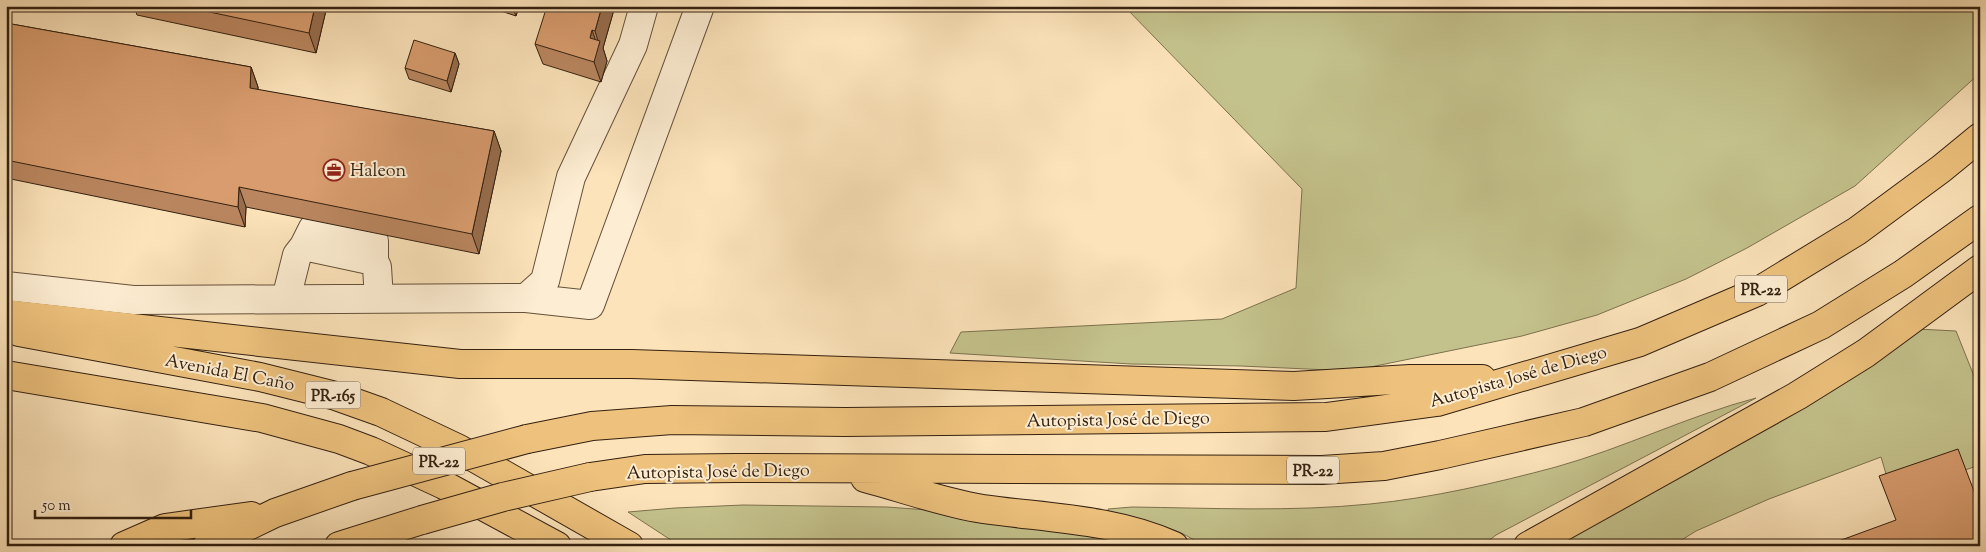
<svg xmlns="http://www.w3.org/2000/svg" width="1986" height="552" viewBox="0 0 1986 552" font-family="'Sorts Mill Goudy',serif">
<rect width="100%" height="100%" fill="#fce3ba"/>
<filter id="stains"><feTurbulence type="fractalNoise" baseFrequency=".004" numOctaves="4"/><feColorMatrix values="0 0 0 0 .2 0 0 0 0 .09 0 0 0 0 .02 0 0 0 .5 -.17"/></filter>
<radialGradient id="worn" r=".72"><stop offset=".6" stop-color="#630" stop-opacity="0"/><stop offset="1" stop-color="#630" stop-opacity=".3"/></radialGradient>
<!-- green -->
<path fill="#c4c28c" stroke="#7c714e" d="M1124,6h856v67l-125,113 -108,62 -61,31 -89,36 -75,21 -171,35 -110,-5 -110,-2 -181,-11 11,-21 261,-13 74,-31 6,-99z
M1917,329l39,2 24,60v74l-88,29 -11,-37 -112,42 -73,32 -24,15h-116z
M1756,398l-260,137 -14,11h-280c-25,-21 -62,-25 -93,-32l-1,-5 24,-2c79,1 159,5 238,-3 62,-6 126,-21 186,-37 68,-19 132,-51 200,-69z
M743,505l144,2 82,6 181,33h-470l-52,-34 47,-4z"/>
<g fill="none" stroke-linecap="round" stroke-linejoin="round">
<!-- minor casing -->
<g stroke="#65513a" stroke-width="30">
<path id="minor" d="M350,235l24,6v20
M304,246l9,-18 17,3
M6,286l127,14 393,-2 64,7 110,-299
M526,298l19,-17 26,-104 62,-132 11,-39
M286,299l11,-44 7,-9 70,15 3,6 2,32"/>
</g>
<!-- highway casing -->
<g stroke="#332010" stroke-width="30">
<path id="highway" d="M6,314l454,50h172l662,22 116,-7h72
M19,332l241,45 76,19 45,16 78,37 170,97
M6,375l256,43 77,21 32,12 73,34 113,61
M527,439l65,-13 80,-6 173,2 481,-5 111,-15 203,-60 117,-50 100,-61 84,-62 39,-32
M590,477l55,-8 90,-1 587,2 62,-4 56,-11 144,-33 126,-45 111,-52 82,-51 77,-55
M865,478c38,10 79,25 118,31 64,9 132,10 191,37
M124,546l41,-18 86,-12
M207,546l68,-33 77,-27
M339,546l83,-26
M1528,546l269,-150 69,-43 114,-84"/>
</g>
<!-- minor -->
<use href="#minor" stroke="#fdedd2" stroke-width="28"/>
<!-- highway -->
<use href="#highway" stroke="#eec27d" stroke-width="28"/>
<!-- highway-bridge casing -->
<g stroke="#332010" stroke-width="30" stroke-linecap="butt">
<path id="highway-bridge" d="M352,486l175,-47
M422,520l81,-23 87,-20"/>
</g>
<!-- highway-bridge -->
<use href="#highway-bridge" stroke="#eec27d" stroke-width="28"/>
</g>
<!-- wall -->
<path fill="#ba865f" stroke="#332010" d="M134,6h193l-11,47 -179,-38z
M494,6h25l-3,10 -21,-7z
M615,6l-12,42 4,13 -6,21 -58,-18 -8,-20z
M6,23l245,44 7,20v3l236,41 7,20 -22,103 -233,-47 -1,20 -239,-49z
M455,53l4,11 -8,28 -42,-13 -4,-11z"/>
<!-- shaded-wall -->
<path fill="#976d4d" stroke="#332010" d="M315,6h12l-11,47 -7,-20z
M512,6h7l-3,10z
M602,6h13l-12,42 4,13 -6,21 -7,-20 -4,-24 2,-8 6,17 1,-3 -4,-13z
M455,53l4,11 -8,28 -4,-11z
M251,67l7,20 -1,21 -7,-20z
M494,131l7,20 -22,103 -7,-20z
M239,187l7,20 -1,20 -7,-20z"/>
<!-- building -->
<path fill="#d89c6e" stroke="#332010" d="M181,6h134l-6,27z
M547,6h55l-7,25 -3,-1 -2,8 10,3 -6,21 -59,-18z
M6,23l245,44 -1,21 244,43 -22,103 -233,-47 -1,20 -232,-47z
M414,40l41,13 -8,28 -42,-13z
M1958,449l22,58v39h-155l71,-26 -17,-44z"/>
<!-- icons -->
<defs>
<g id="office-ring" transform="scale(1.125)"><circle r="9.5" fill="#fdedd2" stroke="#8f2418" stroke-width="1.5"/><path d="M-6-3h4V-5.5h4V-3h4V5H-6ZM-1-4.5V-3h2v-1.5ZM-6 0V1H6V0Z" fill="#8f2418"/></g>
</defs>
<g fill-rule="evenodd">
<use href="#office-ring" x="334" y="170"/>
</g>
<g text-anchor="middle" stroke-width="4" stroke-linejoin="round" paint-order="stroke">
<!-- shield labels -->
<g fill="#fdedd2" stroke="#705e4a" stroke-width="1">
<rect x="1735" y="275.5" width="52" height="27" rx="4"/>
<rect x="305.5" y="381.5" width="55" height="27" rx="4"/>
<rect x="413" y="447.5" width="52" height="27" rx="4"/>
<rect x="1287" y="456.5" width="52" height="27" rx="4"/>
</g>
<g font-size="16" font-weight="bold" fill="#332010">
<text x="1761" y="295">PR-22</text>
<text x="333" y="401">PR-165</text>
<text x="439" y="467">PR-22</text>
<text x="1313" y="476">PR-22</text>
</g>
<!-- poi labels -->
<g font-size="18" fill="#332010" stroke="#fdedd2" text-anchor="start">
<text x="350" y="176">Haleon</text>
</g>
<!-- street labels -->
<g font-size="18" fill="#332010" stroke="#fdedd2">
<text transform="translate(230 372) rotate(11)" y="6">Avenida El Caño</text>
<text transform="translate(1518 376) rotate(-16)" y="6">Autopista José de Diego</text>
<text transform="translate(1118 419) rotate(-1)" y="6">Autopista José de Diego</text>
<text transform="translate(718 471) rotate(-1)" y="6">Autopista José de Diego</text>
</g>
</g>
<!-- margin -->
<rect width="1986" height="552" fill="none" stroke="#fce3ba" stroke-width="25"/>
<rect x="8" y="8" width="1971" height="537" fill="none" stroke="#332010" stroke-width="2.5"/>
<rect x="12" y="12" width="1961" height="527" fill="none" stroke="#332010"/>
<!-- scale -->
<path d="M35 510v8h156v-8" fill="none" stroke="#332010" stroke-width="2.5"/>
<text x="42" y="510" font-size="15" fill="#332010" stroke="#fdedd2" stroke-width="4" paint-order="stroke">50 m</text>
<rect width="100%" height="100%" filter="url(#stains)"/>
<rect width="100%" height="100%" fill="url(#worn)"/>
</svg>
